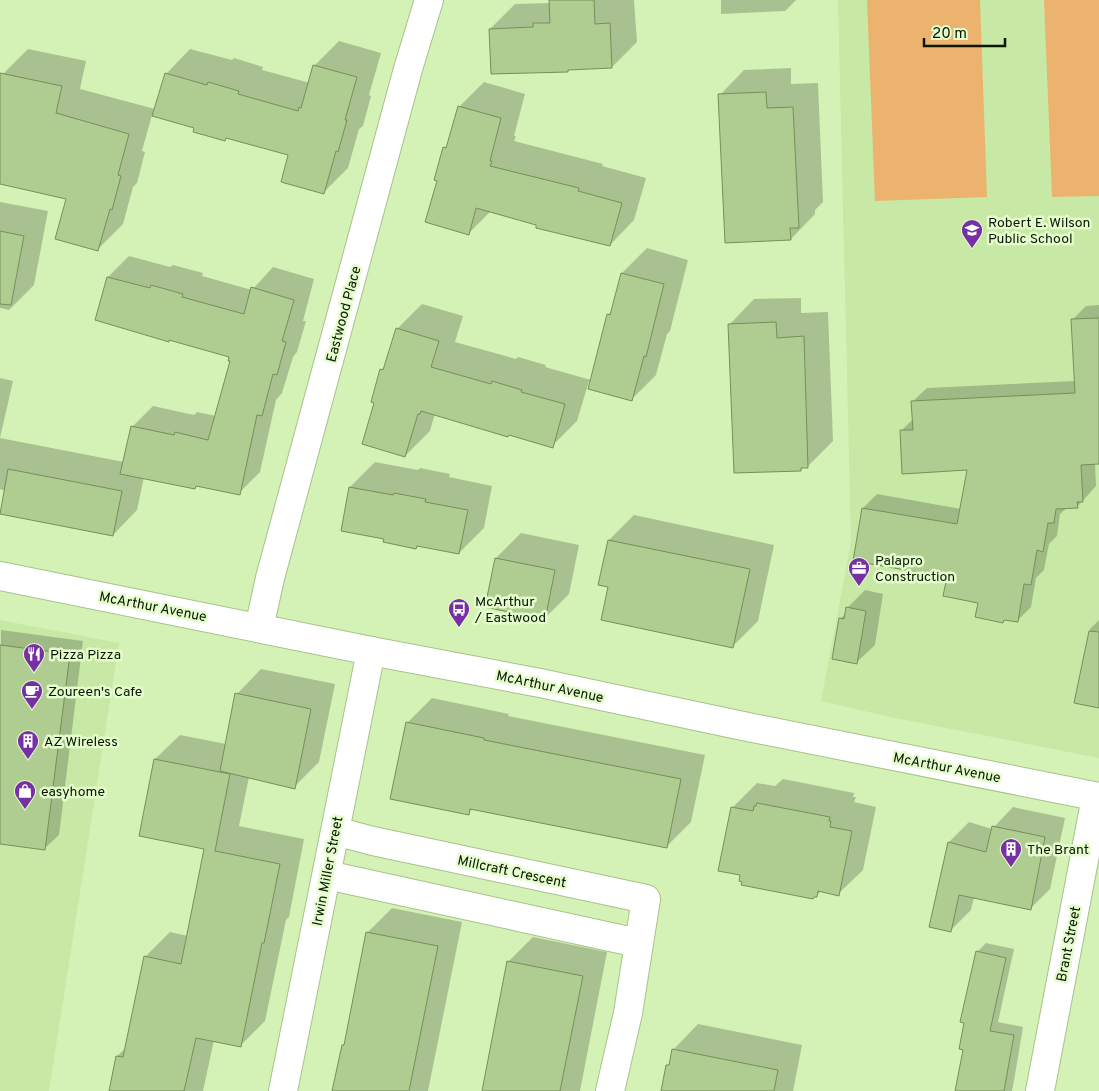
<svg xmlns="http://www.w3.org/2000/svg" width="1099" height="1091" viewBox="0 0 1099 1091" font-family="Overpass,sans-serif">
<rect width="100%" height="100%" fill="#d4f2b5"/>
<!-- built -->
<path fill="#c7e9a5" d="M838,0h261v758l-209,-41 -69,-16 30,-159z
M0,620l119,23 -70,448h-49z"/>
<!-- green -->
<path fill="#ecb36f" d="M867,0h113l7,197 -112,4z
M1044,0h55v196l-47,1z"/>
<!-- shadow -->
<path fill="#0003" d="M551,0h83l3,42 -25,25 -42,2 -3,2 -77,-42 25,-25 36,-1z
M721,0h75l-11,11 -64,3z
M339,41l42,12 -12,42 2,1 -8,30 -4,3 -11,39 -25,25 -33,-39 -62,-17 -3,2 -30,-12 -43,-12 -10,36 3,1 -8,31 -4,4 -10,37 -25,25 -31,-51 -67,-15v-93l3,-16 25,-25 58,12 -6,28 75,20 11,-35 24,-25 42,11 2,-2 29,9 -1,3 48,13 4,-17z
M791,68v16l27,-1 5,119 -8,8v4l-24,25 -71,-144 24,-25z
M484,82l41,12 -11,42h2l-2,5 89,23 -1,2 44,12 -12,42 -24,25 -119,-34 -23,23 -30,-54 6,-32 5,-5 10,-36z
M0,202l48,9 -14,74 -25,25 -9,-2z
M647,248l41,12 -18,71 -3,3 -11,41 -25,25 -42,-19 -12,40 -25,25 -117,-33 -5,18 -25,25 -29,-54 6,-32 4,-5 11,-36 25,-25 41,12 -8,26 61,17 2,-2 28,8 -1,2 46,13 17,-65 4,-5 10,-37z
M129,256l41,11 3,-2 30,8 -1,3 50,14 21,-23 41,12 -11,42h3l-9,31 -4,5 -11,36 -6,7 -16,72 -21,21 -41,-8 -3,3 -51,-11 -7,33 -24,25 -113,-46v-111l13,3 -13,57 124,24 8,-35 21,-21 41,9 3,-3 19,4 16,-55 -1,-5 -61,-17 -2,2 -71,-22 11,-42z
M801,298v15l27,-1 5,129 -25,25h-4l-3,4 -71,-146 24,-25z
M1099,305v158h-4l1,23 -19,21h-9l-8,7 -3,22 -8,8 -5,26 -8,8 -5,29 -14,14 -11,-2 -3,2 -140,-113 14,-14 84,15 7,-40 -67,-38 12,-12 -1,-17 15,-14 148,-7 -3,-61 14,-14z
M375,462l43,8 2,-2 30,6 -1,3 43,9 -8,42 -25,25 -74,-15 -35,-51z
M634,515l140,30 -16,76 -25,25 -124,-60v-46z
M521,533l58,12 -10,49 -24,24 -49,-60z
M865,590l18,4 -8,51 -18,17 -17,-43 6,-6 1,-5z
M1099,620v86l-23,-4 14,-73z
M1,630l82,11 -24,194 -14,13 -45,-5z
M261,669l74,15 -16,78 -25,25 -45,-10 -10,49 65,13 -15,78 -3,3 -21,101 -25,25 -26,-6 -11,51h-93l7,-35 10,-9 18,-90 25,-25 18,4 17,-88 -50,-89 25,-24 46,9 11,-50z
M432,698l77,16 -1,2 197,39 -14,67 -25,25 -192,-39 -6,5 -61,-90z
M783,779l71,14 -1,4h3l-2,5 22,5 -13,63 -25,24 -17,-3 -5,5 -75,-22 -9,-66 25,-25 18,3z
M1013,807l52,11 -15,71 -20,20 -56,-12 -3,13 -20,20 -2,-88 20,-20 23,7z
M392,908l70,14 -34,169h-94l11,-48 22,-110z
M533,937l74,15 -27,139h-97l25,-129z
M986,943l28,6 -16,73 25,5 -8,48 -3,16h-56l9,-42 12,-97z
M698,1024l104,21 -9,46h-131l6,-25 3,-4 3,-13z"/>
<!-- building -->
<path fill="#afcc91" stroke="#759058" d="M549,0h45l1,24 15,-1 2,45 -44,2v2l-77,2 -2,-45 44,-2v-4h17z
M313,65l44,12 -12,43h2l-9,32 -2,-1 -12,43 -43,-12 7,-27 -62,-17 -1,3 -21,-6 -11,-3 1,-4 -42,-12 13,-43 42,12 1,-3 31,9 -1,3 60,17 1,-4 2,1z
M0,73l62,13 -6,27 73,21 -11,41 3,1 -9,34 -2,-1 -12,42 -43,-12 11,-40 -66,-15z
M766,92l1,16 26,-1 6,121h-9l1,12 -66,3 -7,-149z
M458,106l43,12 -11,43h2l-2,5 89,22 -1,3 44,12 -12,43 -74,-18v-3l-60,-17 -7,27 -44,-13 12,-41 -3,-1 9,-33 3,1z
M0,231l24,5 -13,69 -11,-1z
M621,273l43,11 -18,73 -2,-1 -12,45 -44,-12 19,-75 3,1z
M107,277l43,11 1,-3 32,9 -1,3 62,17 7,-27 43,13 -12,41 4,1 -9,33 -4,-1 -11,42 -5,-1 -17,80 -44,-9 -1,3 -75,-15 11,-48 43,9 1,-3 33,8 22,-79h-2l1,-4 -60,-17v2l-74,-22z
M1099,318v146l-18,1 2,37h-6l1,6 -22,1 -2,14h-6l-5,29 -6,-2 -6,35 -7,-1 -6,38 -14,-2 -1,3 -28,-6 3,-14 -35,-7 4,-19 -94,-16 9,-53 95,16 10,-54 -65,4 -2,-44h13l-2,-29 164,-8 -4,-74z
M776,322l1,16 27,-2 4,132h-7v3l-67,2 -6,-149z
M396,328l43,13 -8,26 60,17 1,-3 30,9 -1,2 44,12 -12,44 -44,-13 -1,2 -87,-26 -1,3h-2l-13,43 -43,-13 12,-41 -3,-1 9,-33 3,1z
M8,469l114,22 -9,45 -113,-22z
M349,487l44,8 1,-2 32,6 -1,3 43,8 -9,44 -42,-8 -1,3 -33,-7 1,-3 -43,-8z
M608,540l142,29 -17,79 -132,-28 7,-33 -10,-2z
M495,558l60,12 -10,50 -60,-13z
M846,607l20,4 -9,53 -25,-5 7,-41 5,1z
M1089,631l10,1v76l-25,-5z
M0,645l70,9 -25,196 -45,-6z
M235,693l76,16 -16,80 -75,-18z
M406,722l78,16v2l197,39 -14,69 -197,-39 -1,6 -79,-16z
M154,759l76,15 -15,77 65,13 -16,79h-2l-21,104 -45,-9 -12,53h-75l7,-35 7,1 21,-101 37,8 23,-115 -65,-13z
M757,803l73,14 -1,4h2l-1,6 22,4 -13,65 -21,-5 -1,6h-3l-1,2 -72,-14 1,-3 -3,-1 1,-6 -22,-4 13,-64 22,4 1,-5h2z
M992,826l53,11 -14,73 -72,-15 -8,37 -22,-5 19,-85 38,10z
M366,932l72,14 -29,145h-77l10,-46h2z
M976,951l30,7 -16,73 24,4 -10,56h-49l8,-41 -4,-1 5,-26 -4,-1z
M507,961l76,15 -23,115h-78z
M672,1049l106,21 -4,21h-113l5,-26h3z"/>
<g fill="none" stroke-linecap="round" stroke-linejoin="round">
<!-- minor casing -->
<g stroke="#a6c389" stroke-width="30">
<path id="minor" d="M259,628l11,-50 138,-509 21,-69
M335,831l38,10 273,58 -18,114 -18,78
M327,875l311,68
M283,1091l88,-440
M1040,1091l56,-294"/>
</g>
<!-- major casing -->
<g stroke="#a6c389" stroke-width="30">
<path id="major" d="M0,576l371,75 169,32 203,43 356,71"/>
</g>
<!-- minor -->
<use href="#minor" stroke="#fff" stroke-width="28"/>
<!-- major -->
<use href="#major" stroke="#fff" stroke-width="28"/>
</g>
<!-- icons -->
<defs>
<g id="school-pin" transform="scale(1.125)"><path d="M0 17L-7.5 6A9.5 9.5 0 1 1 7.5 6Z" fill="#7730a3" stroke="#e4fdcc"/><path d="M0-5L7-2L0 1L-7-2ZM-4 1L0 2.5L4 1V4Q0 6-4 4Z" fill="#fff"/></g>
<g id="office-pin" transform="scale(1.125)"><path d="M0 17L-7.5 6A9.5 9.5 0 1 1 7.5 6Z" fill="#7730a3" stroke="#e4fdcc"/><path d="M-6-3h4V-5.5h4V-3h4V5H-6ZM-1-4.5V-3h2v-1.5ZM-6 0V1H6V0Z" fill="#fff"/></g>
<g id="bus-pin" transform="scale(1.125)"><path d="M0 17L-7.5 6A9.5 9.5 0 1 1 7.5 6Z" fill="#7730a3" stroke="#e4fdcc"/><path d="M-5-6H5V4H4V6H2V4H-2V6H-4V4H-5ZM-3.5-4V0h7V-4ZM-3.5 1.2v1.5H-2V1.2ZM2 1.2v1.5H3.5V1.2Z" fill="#fff"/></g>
<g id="restaurant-pin" transform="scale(1.125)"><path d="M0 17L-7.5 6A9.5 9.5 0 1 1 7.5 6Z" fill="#7730a3" stroke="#e4fdcc"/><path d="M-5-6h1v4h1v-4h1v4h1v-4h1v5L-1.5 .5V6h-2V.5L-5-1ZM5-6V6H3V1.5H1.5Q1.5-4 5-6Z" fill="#fff"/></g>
<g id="cafe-pin" transform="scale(1.125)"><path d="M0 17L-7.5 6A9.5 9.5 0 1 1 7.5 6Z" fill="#7730a3" stroke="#e4fdcc"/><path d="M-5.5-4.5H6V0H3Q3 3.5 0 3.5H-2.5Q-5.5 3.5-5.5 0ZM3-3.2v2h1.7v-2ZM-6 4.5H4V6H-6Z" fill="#fff"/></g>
<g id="building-pin" transform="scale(1.125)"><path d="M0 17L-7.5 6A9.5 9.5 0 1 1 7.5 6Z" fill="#7730a3" stroke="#e4fdcc"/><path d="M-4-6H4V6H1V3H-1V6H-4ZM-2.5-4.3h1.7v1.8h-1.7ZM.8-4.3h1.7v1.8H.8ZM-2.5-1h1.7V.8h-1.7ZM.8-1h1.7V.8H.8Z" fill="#fff"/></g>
<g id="shop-pin" transform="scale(1.125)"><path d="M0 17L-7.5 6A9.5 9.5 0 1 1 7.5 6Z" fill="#7730a3" stroke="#e4fdcc"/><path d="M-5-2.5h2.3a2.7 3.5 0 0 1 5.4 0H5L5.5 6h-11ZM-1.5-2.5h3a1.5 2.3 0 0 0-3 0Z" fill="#fff"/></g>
</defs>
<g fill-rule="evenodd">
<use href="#school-pin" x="972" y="230"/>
<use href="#office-pin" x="859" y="568"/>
<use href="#bus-pin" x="459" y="609"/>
<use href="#restaurant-pin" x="34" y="654"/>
<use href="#cafe-pin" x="32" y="691"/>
<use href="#building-pin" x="28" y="741"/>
<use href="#shop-pin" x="25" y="791"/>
<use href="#building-pin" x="1011" y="849"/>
</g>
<g text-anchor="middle" stroke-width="5" stroke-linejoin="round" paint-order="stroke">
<!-- poi labels -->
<g font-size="14" fill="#0c1602" stroke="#e4fdcc" text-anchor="start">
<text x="988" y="227">Robert E. Wilson<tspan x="988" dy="16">Public School</tspan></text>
<text x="875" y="565">Palapro<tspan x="875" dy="16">Construction</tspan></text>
<text x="475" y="606">McArthur<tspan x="475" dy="16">/ Eastwood</tspan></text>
<text x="50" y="659">Pizza Pizza</text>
<text x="48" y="696">Zoureen's Cafe</text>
<text x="44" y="746">AZ Wireless</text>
<text x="41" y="796">easyhome</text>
<text x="1027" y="854">The Brant</text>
</g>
<!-- street labels -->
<g font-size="14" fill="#0c1602" stroke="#e4fdcc">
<text transform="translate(343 314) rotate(-75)" y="5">Eastwood Place</text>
<text transform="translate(153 606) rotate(11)" y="5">McArthur Avenue</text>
<text transform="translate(550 686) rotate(12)" y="5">McArthur Avenue</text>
<text transform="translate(947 767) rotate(11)" y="5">McArthur Avenue</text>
<text transform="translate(327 871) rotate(-79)" y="5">Irwin Miller Street</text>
<text transform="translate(512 871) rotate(12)" y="5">Millcraft Crescent</text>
<text transform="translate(1068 944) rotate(-79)" y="5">Brant Street</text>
</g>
</g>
<!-- scale -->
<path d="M924 38v8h81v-8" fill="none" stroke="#0c1602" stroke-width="2.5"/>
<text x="932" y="38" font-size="15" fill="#0c1602" stroke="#e4fdcc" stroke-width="4" paint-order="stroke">20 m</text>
</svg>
